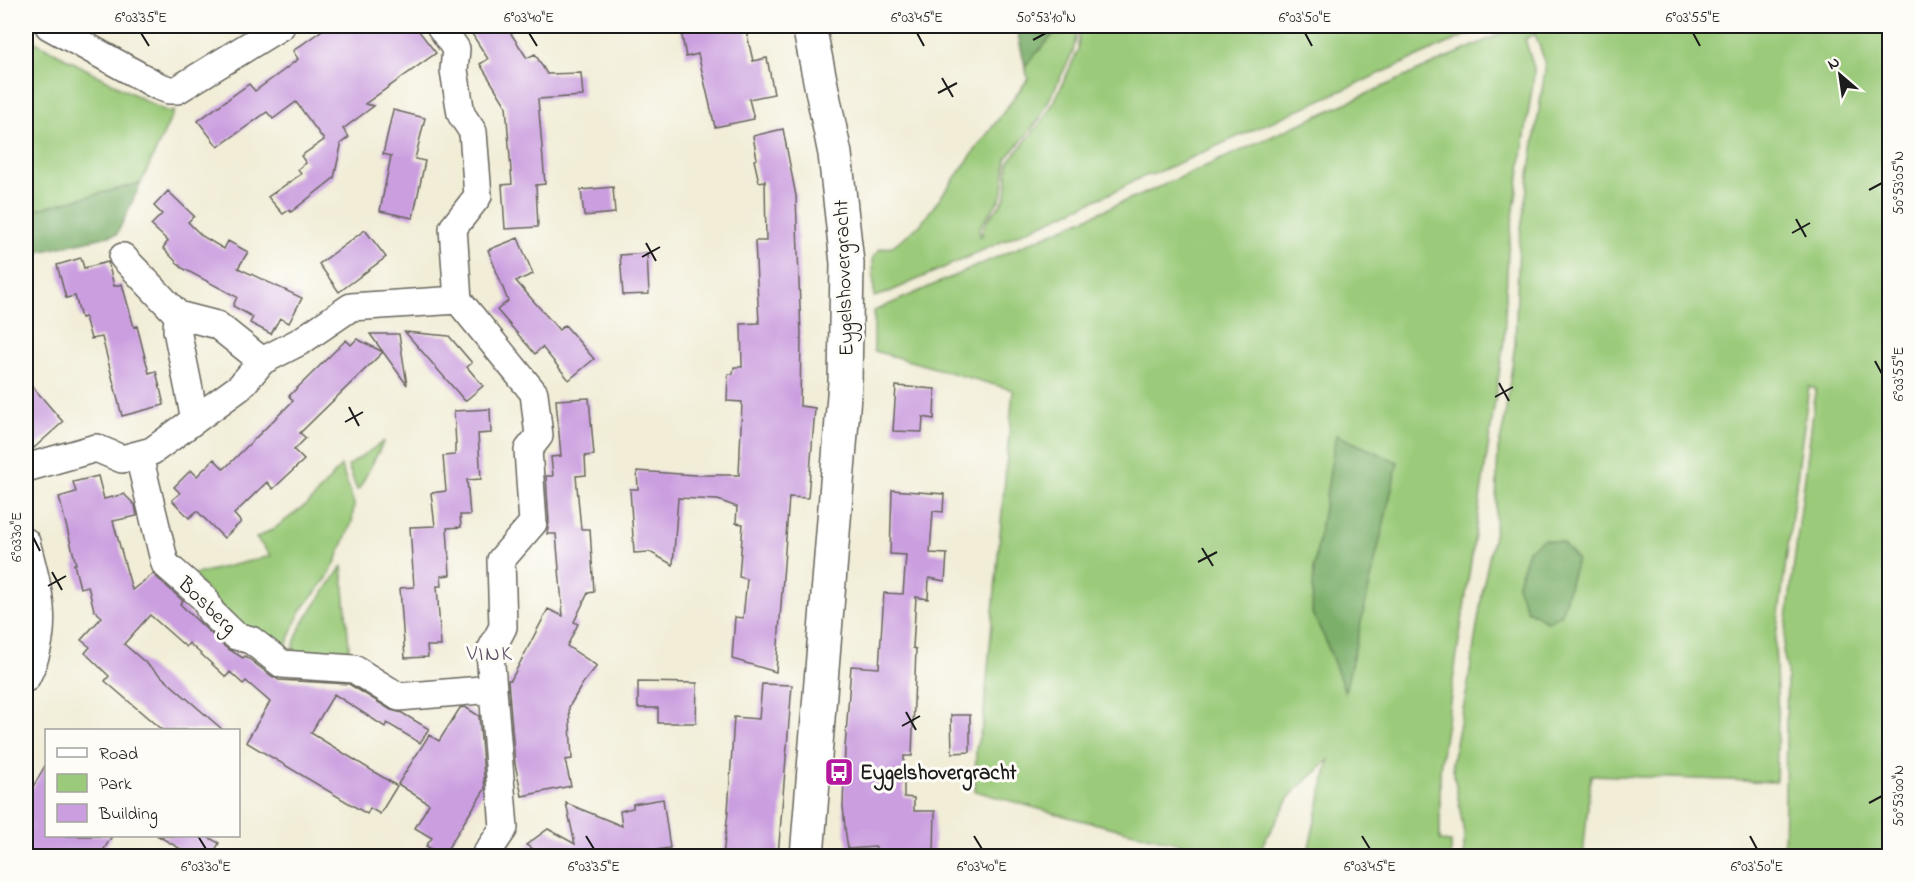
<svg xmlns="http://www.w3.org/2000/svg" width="1915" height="882" viewBox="0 0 1915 882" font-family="'Indie Flower',sans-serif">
<rect width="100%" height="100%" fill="#fdfcf7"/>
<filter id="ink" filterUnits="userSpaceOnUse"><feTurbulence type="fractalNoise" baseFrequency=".0167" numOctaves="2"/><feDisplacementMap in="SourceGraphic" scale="12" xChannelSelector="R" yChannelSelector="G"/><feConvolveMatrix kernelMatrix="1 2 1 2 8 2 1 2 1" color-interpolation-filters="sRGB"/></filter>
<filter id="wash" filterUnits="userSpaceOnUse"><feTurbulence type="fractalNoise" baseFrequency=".008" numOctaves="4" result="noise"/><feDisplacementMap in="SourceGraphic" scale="24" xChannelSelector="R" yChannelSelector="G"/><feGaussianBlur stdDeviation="1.35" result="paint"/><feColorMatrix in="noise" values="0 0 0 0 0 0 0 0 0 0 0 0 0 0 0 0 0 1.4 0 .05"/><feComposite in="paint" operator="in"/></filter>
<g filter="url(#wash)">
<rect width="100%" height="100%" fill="#f1edd7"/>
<!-- green -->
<path fill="#9bcb7a" stroke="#5c744b" stroke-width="1.5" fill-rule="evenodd" d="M1061,26h11l3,3 1,9 -3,14 -34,68 -33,39 -3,33 -3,7 -21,29 1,8 2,-1c-1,-14 16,-24 22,-36 6,-11 1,-26 5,-38l34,-41 12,-20 23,-50 1,-15 -4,-9h412l-333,148c-14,2 -22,8 -34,15l-233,104 -13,4 -1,-40 7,-8 11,-2 29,-22 108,-146 -3,-13z
M1518,26h367l5,24 -1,806h-105l3,-186 -4,-19 33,-262 -7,-2 -34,257 3,74 -2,64 -185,-7 -8,81h-119v-22l-12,-72 15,-72 17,-108 11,-52 3,-81 6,-26 11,-79 4,-102 26,-172 -1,-11 -9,-25 -10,5 9,29v7l-26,176 -4,90 -64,427v73l11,1v14h-144l22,-96 -38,35 -35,61h-25l-159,-38 -97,-27 1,-43 7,-25 30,-333 -139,-39v-40l260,-114 5,-1zM1577,559l-16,56 -34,-5z
M26,37l135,72 9,3 4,-1 -33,72 -115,29z
M384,441l-25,48 -2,1 -9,-24z
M341,466l13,38 -2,18 -16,39 -9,17 -27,34 -17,42 -42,-25 -49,-54 79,-19 -15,-18 19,-10 36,-27z
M342,566l8,92 -57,-2c-4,-24 36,-68 49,-90z"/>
<!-- forest -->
<path fill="#7caf6a" stroke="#4c6643" stroke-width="1.5" d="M1016,26h45l-36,40z
M141,183l-24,51 -91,21v-43z
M1336,435l62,27 -53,230 -21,-55 -12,-24 2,-46z
M1543,539l19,4 15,16 -16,56 -13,7 -21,-12 -10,-24 11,-36z"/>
<g id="blocks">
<!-- building -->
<path fill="#ca9edf" d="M328,26h87l21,27 -71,51 9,2 -31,23 6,8 -9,7 1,2 -7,32 -43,34 -2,-2 -6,4 -15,-17 33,-23 -3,-5 8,-6 -5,-7 23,-16 -28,-38 -23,17 -6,-7 -49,35 -20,-26 51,-37 6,7 29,-21 14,-11 -5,-8z
M467,26h39l21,32 8,-4 12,20 34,-1 2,23 -45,3 7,85 -9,1 2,42 -33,2 -3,-44 10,-1 -6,-78 -26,-42 8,-5z
M680,26h65l8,35 14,-3 7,36 -25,5 5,20 -39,8 -17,-73 -12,3z
M393,110l32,8 -10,41 10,2 -12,57 -33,-7 11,-55 -8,-2z
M783,129l13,67 5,139 -1,71 15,2 -7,90 -19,-1 -13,175 -44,-13 3,-42 8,1 4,-39 -8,-2 4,-53 -7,-1 1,-16 -19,-7 -40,-2 -5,67 -23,-13 -16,1 -4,-64h8l-1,-18 58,4h44l3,-73 -15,-1 1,-27h5l1,-7h8l-1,-43 18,-1 -4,-82h11l-1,-60 -6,1 -5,-22 3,-1 -4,-23z
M613,187l2,26 -31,3 -3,-26z
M168,191l26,25 -6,6 14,14 22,13 4,-8 20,11 -10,16 64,30 -13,25 -9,-5 -9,16 -21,-11 3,-6 -20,-11 4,-9 -55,-29 -19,-20 5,-7 -17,-16 11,-11 -8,-8z
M365,230l21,27 -47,35 -20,-28z
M518,238l15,36 -17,7 43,49 6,-5 29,34 -25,21 -27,-33 -7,7 -38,-44 11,-9 -20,-51z
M647,253l2,41 -26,1 -3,-40z
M81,258l3,10 24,-6 6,24 8,-2 12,43 3,-1 12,47 7,-2 8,34 -42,11 -20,-79 -11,2 -6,-22 -4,1 -6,-22 -9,2 -9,-33z
M405,332l44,4 23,27 -5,4 16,19 -18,15z
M370,334h29l8,51 -24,-33 -83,81 6,5 -12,12 10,10 -31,29 -6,-7 -33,32 7,8 -17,16 -27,-27 -8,7 -17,-18 8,-7 -6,-6 17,-17 6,6 17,-17 10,10 69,-68 -4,-5 57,-56 5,5 6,-6 26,13z
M26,379l37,43 -29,26 -8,-10z
M896,386l39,3 -1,30 -11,-2 -1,15 -29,-1z
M589,398l5,57 -9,1 1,19 -10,1 5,53h9l4,63 -6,1 -14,29 4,2 -11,22 30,20 -14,17 -14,24 3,52 -7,1 6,26 -49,10 -7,-32 -7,-84h3l37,-71 15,7 -7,-82h-9l2,-12 -3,-46h7l-2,-19 10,-1 -5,-56z
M490,409l1,24 -13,1 3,45 -14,1 3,35h-10l1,12 -14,1 3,47 -9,1 1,10h-5l4,60h-14l1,11 -23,1 -5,-70 14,-1 -4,-60 25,-1 -4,-33 15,-2 -3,-35 12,-1v-11h1l-2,-33z
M98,476l6,23 20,-5 11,11 2,11 -24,5 19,69 21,-16 30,27 -3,3 45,43 18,11 2,-2 27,20 7,4 70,4 42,26 11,3 27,16 -9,14 -33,-20 -2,4 -51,-33 -23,39 86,53 -17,28 -10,-6 -3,6 -121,-72 24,-40 -24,-21 -3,3 -13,-12 -4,5 -37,-34 -3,4 -36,-32 -26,29 99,86h-61l-57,-49 4,-5 -24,-23 5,-6 -9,-7 21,-23 -8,-7 -6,-24 -8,2 -6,-24h2l-17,-67 17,-5 -3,-10z
M892,490l52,4 -1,18 -10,-1 -3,42 17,1 -2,27 -16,-3 -1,21 -12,-2 -3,51 3,1 -4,107h-8v41l10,1v13h21l-1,43 -58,2v-9l-28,2 -3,-21 -2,-22 2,-58 6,-82 28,2 5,-75 19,1 3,-39 -16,-1z
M638,682l59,1 -1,40h-38v-15h-20z
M762,684l30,1 -14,171h-55l5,-44 6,-95 25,2z
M465,707l14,9 6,73 -42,67 -17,-10 6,-8 -17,-10 14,-24 -31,-20 31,-49 10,6 21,-33z
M951,715h19v37l-18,1z
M46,764v72h66l-12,20h-74v-57z
M663,799l7,49 -53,8h-72l-19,-11 22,-16 27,15 -9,-41 56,23 -2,-15 13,-3v-4z
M158,836h48l13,7 -7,13h-19z"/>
</g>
</g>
<g filter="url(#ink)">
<use href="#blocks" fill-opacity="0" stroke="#67655d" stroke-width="1.5"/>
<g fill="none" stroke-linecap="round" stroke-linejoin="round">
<!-- minor casing -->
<g stroke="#67655d" stroke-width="30">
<path id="minor" d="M49,26l109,60 11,4h8l104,-64
M440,26l16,23 -2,21 7,44 12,18 5,64 -25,32 5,72 76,93 5,43 -11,14 5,73 -32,37 2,67 -13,25 14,176 -19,28
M123,257l55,58 39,10 45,36
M178,315l-1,15 18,90
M139,456l26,108 40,35 6,13 25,24 15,4 31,24 72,5 45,28 94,-8
M26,468l70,-20 26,11 30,-8 88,-64 22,-26 39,-20 50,-34 107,-7
M26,542c13,49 25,88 0,136"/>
</g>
<!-- tertiary casing -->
<g stroke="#67655d" stroke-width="36">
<path id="tertiary" d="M807,856l38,-473 2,-120 -12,-109 -26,-128"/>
</g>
<!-- minor -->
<use href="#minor" stroke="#fff" stroke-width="27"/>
<!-- tertiary -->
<use href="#tertiary" stroke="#fff" stroke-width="33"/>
</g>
</g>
<!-- ticks -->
<path fill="none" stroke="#1c1c1c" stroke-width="2" d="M141,33l8,13M529,33l8,13M917,33l7,13M1305,33l7,13M1693,33l7,13M1033,40l13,-7M942,78l11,19M938,93l19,-10M1869,190l13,-7M1796,219l10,18M1792,233l18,-10M646,243l10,18M642,257l18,-10M1875,361l7,13M1499,383l10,18M1495,397l18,-10M349,407l10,19M345,422l18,-10M33,537l7,14M1202,548l11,18M1198,562l19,-10M52,572l10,18M48,586l18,-10M906,712l10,18M902,726l18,-10M1869,803l13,-7M198,836l8,13M586,836l8,13M974,836l8,13M1362,836l8,13M1750,836l7,13"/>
<!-- icons -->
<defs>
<g id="bus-square" transform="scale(1.5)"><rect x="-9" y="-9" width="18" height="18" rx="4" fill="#b5179e" stroke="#fdfcf7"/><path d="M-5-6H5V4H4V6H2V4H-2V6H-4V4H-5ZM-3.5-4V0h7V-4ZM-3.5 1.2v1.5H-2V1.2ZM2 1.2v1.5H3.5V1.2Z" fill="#fff"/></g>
</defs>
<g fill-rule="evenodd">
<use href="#bus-square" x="839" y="772"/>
</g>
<g text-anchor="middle" stroke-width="6" stroke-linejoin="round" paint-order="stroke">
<!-- street labels -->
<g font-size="21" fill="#1c1c1c" stroke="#fdfcf7">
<text transform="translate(843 278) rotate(-92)" y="7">Eygelshovergracht</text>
<text transform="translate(208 605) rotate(44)" y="7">Bosberg</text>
</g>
<!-- poi labels -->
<g font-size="21" font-weight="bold" fill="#1c1c1c" stroke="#fdfcf7" text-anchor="start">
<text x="860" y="779">Eygelshovergracht</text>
</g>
<!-- neighbourhood labels -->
<g font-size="22" letter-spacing="1.5" fill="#594a60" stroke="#fdfcf7">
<text x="490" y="660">VINK</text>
</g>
</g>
<!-- margin -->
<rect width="1915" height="882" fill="none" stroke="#fdfcf7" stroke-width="66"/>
<!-- legend -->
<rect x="45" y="729" width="195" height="108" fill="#fdfcf7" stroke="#a3a29f" stroke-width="1.5"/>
<rect x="57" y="748" width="30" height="9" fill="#ffffff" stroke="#a3a29f" stroke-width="1.5"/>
<text x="99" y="759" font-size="18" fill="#1c1c1c">Road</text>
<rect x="57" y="774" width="30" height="18" fill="#9bcb7a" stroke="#a3a29f" stroke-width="1.5"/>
<text x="99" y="789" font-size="18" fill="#1c1c1c">Park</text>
<rect x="57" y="804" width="30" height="18" fill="#ca9edf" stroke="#a3a29f" stroke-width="1.5"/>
<text x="99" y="819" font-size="18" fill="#1c1c1c">Building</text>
<!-- north arrow -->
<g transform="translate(1840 75) rotate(331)" stroke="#fdfcf7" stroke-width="4.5" paint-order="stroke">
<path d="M0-4.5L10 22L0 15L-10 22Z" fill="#1c1c1c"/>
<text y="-9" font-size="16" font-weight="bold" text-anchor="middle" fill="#1c1c1c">N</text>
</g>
<rect x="33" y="33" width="1849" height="816" fill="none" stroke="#1c1c1c" stroke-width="2"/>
<g font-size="15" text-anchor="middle" fill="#1c1c1c">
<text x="141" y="22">6°03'35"E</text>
<text x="529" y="22">6°03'40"E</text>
<text x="917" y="22">6°03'45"E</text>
<text x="1046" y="22">50°53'10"N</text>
<text x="1305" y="22">6°03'50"E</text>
<text x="1693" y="22">6°03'55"E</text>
<text transform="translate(1898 183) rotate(-90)" y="5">50°53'05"N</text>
<text transform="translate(1898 374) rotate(-90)" y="5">6°03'55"E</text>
<text transform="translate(16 537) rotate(-90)" y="5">6°03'30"E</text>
<text transform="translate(1898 796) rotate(-90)" y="5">50°53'00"N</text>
<text x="206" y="871">6°03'30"E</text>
<text x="594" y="871">6°03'35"E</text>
<text x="982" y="871">6°03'40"E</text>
<text x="1370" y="871">6°03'45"E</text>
<text x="1757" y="871">6°03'50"E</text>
</g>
</svg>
